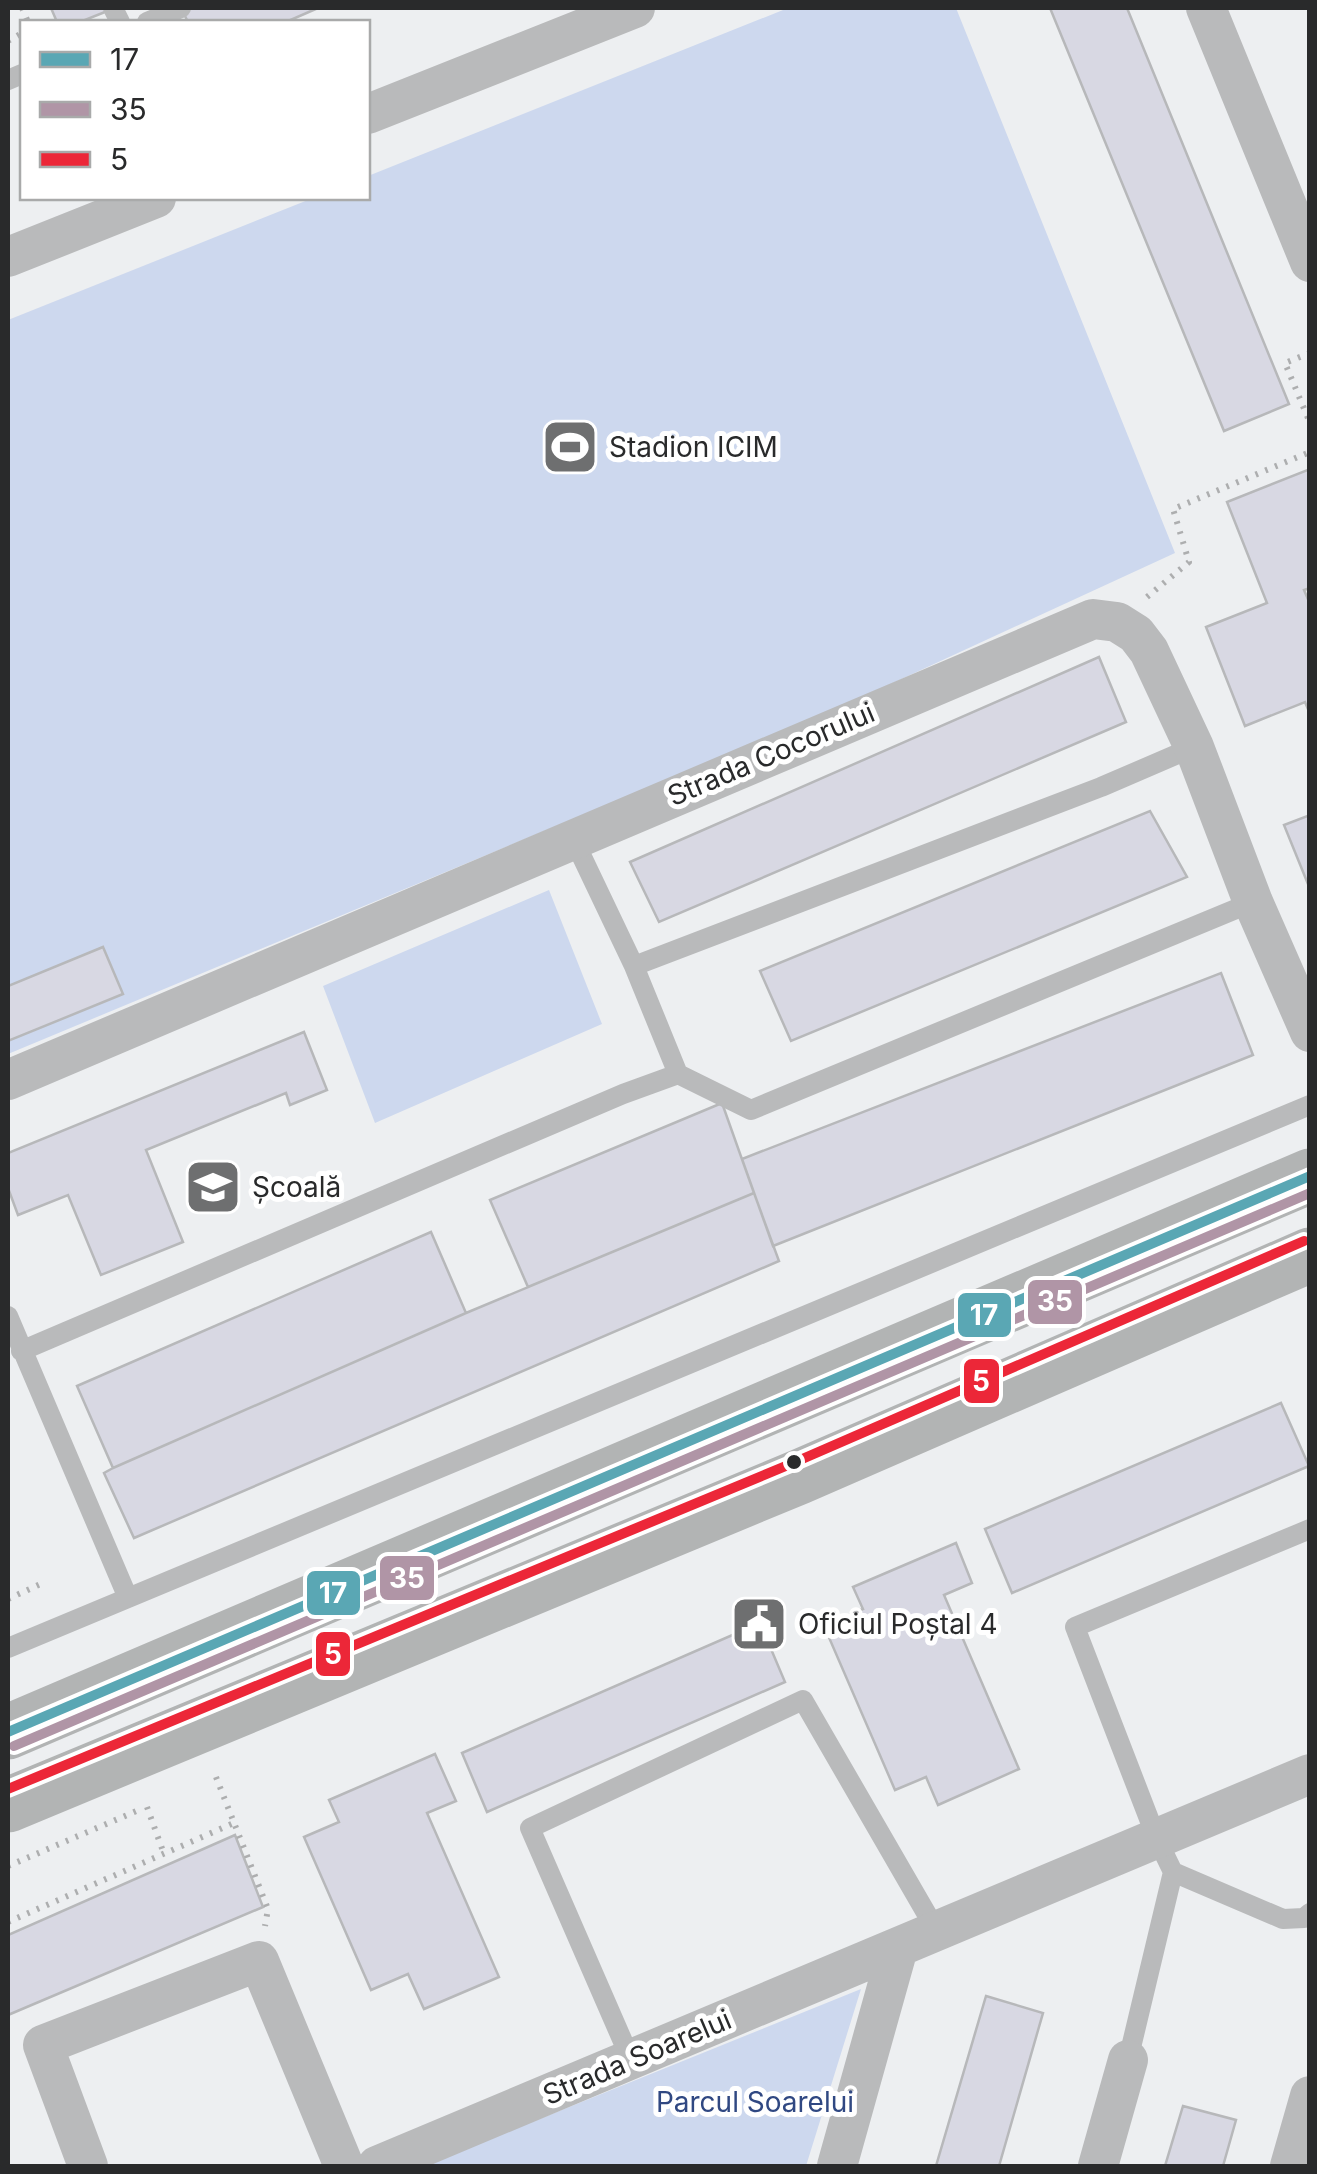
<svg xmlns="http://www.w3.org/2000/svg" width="1317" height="2174" viewBox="0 0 1317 2174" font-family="Inter,sans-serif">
<rect width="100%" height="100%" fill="#edeff1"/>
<!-- green -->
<path fill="#cdd8ee" d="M788,8h168l219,545 -345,159 -822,342v-734l305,-122h55v-22z
M549,890l53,134 -227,99 -52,-137z
M861,1989l-55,177h-383z"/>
<!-- building -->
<path fill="#d8d8e3" stroke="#b7b8ba" stroke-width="2.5" d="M51,8h64l-35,14h-23z
M181,8h137l-32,14h-98z
M1050,8h77l162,396 -65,27z
M1310,469v119l-6,2 6,14v110l-5,-12 -60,24 -39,-99 61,-24 -40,-101z
M1099,657l27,65 -467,200 -29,-60z
M1150,811l37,66 -396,164 -31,-70z
M1310,815v74l-26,-64z
M103,947l20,47 -115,47v-55z
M1221,973l32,82 -480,191 -31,-87z
M304,1032l23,58 -37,15 -4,-12 -140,57 37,92 -82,33 -33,-80 -50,20 -10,-27v-35z
M722,1103l32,90 -226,94 -38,-87z
M754,1193l25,68 -645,277 -30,-65 9,-5 353,-155z
M431,1232l35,81 -353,155 -36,-82z
M1281,1403l28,63 -297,127 -27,-64z
M956,1543l16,40 -28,12 75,174 -81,36 -12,-28 -31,13 -71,-164 39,-17 -10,-22z
M760,1623l25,59 -298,130 -25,-59z
M435,1754l21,47 -29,12 72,164 -75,32 -16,-35 -37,16 -67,-153 35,-15 -10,-22z
M235,1835l28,72 -255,108v-80z
M986,1996l57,17 -44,153h-63z
M1183,2106l53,14 -13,46h-58z"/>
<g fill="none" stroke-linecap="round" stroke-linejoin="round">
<!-- path -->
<path stroke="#adaeaf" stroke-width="6" stroke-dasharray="2.5 8" stroke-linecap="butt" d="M22,8l6,14
M8,41l14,-8
M1310,353l-25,10 25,60
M1147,597l42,-35 -16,-53 137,-57
M8,1599l37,-17
M216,1777l52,132 -3,17
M147,1807l17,47
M8,1866l131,-56
M8,1922l226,-99"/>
<!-- lane -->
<path stroke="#b9babb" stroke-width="20" d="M113,8l7,14
M147,22l34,-14
M8,80l14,-6
M573,838l61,128 44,108 73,36 502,-208
M634,966l467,-179 93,-40
M8,1316l120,282
M21,1351l602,-257 55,-20
M8,1648l1302,-543
M1173,1872l110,47 21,-1 6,-5
M631,2060l-101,-232 273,-128 133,230
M1128,2060l45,-188 -17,-35 -81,-210 235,-98"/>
<!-- street -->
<path stroke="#b9babb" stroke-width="40" d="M1206,8l104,254
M368,114l267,-106
M8,257l148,-59
M8,1080l1085,-461 24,3 19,12 13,17 45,96 59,155 57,130
M88,2166l-45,-121 216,-84 85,205
M377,2166l933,-392
M837,2166l61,-218
M1098,2166l30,-106
M1290,2166l20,-70"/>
<!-- primary -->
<path stroke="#b2b4b4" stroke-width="55" d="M8,1732l1302,-556
M8,1805l791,-328 511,-222"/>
<!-- bus-1 casing -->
<g stroke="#fff" stroke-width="18">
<path id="bus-1" d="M8,1732l1302,-556"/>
</g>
<!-- bus-2 casing -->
<g stroke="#fff" stroke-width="18">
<path id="bus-2" d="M14,1746l1296,-553"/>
</g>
<!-- bus-3 casing -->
<g stroke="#fff" stroke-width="18">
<path id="bus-3" d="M8,1789l785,-326 511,-222"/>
</g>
<!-- bus-1 -->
<use href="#bus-1" stroke="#5aa7b4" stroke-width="10"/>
<!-- bus-2 -->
<use href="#bus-2" stroke="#b095a6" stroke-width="10"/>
<!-- bus-3 -->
<use href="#bus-3" stroke="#ec2738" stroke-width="10"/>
</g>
<!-- icons -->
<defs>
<g id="stadium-square" transform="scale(2.875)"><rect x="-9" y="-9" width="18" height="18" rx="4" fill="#6e6f70" stroke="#fff"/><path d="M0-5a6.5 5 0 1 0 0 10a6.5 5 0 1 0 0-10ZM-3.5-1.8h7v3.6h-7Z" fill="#fff"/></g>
<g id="school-square" transform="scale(2.875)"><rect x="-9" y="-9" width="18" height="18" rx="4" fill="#6e6f70" stroke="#fff"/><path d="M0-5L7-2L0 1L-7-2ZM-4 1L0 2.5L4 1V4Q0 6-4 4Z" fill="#fff"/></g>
<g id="civic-square" transform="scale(2.875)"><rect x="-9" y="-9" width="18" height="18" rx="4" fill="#6e6f70" stroke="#fff"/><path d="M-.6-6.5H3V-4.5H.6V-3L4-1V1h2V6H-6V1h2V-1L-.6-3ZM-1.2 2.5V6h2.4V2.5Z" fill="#fff"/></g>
</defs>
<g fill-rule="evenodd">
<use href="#stadium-square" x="570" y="447"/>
<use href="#school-square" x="213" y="1187"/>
<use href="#civic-square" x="759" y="1624"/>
</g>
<!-- markers -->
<circle fill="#292a2b" stroke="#fff" stroke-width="4" cx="794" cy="1462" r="9"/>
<g text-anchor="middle" stroke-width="10" stroke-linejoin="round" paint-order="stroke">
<!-- poi labels -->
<g font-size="28" fill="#292a2b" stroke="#fff" text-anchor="start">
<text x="609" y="457">Stadion ICIM</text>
<text x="252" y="1197">Școală</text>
<text x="798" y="1634">Oficiul Poștal 4</text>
</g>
<!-- street labels -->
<g font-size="28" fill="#292a2b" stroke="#fff">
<text transform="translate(771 754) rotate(-23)" y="10">Strada Cocorului</text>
<text transform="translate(637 2057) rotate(-23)" y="10">Strada Soarelui</text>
</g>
<!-- park labels -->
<g font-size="28" fill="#304882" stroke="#fff">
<text x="755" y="2112">Parcul Soarelui</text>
</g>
</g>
<g stroke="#fff" stroke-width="4">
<rect x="1026" y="1278" width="58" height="48" rx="10" fill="#b095a6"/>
<rect x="956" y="1291" width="57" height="48" rx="10" fill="#5aa7b4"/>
<rect x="962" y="1357" width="39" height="48" rx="10" fill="#ec2738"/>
<rect x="378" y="1554" width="58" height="48" rx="10" fill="#b095a6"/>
<rect x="305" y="1569" width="57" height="48" rx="10" fill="#5aa7b4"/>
<rect x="314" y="1630" width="38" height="48" rx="10" fill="#ec2738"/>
</g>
<g font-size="28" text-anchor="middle" font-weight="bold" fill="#fff">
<text x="1055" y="1311">35</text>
<text x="984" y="1325">17</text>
<text x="981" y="1391">5</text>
<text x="407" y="1588">35</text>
<text x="333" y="1603">17</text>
<text x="333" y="1664">5</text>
</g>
<!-- border -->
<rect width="1317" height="2174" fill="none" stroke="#292a2b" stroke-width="20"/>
<!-- legend -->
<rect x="20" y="20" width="350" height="180" fill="#ffffff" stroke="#a9aaaa" stroke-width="2.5"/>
<rect x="40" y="52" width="50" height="15" fill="#5aa7b4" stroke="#a9aaaa" stroke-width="2.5"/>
<text x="110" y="70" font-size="30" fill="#292a2b">17</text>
<rect x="40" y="102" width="50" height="15" fill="#b095a6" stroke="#a9aaaa" stroke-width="2.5"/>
<text x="110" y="120" font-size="30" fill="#292a2b">35</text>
<rect x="40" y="152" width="50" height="15" fill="#ec2738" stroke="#a9aaaa" stroke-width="2.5"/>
<text x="110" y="170" font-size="30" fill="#292a2b">5</text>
</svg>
